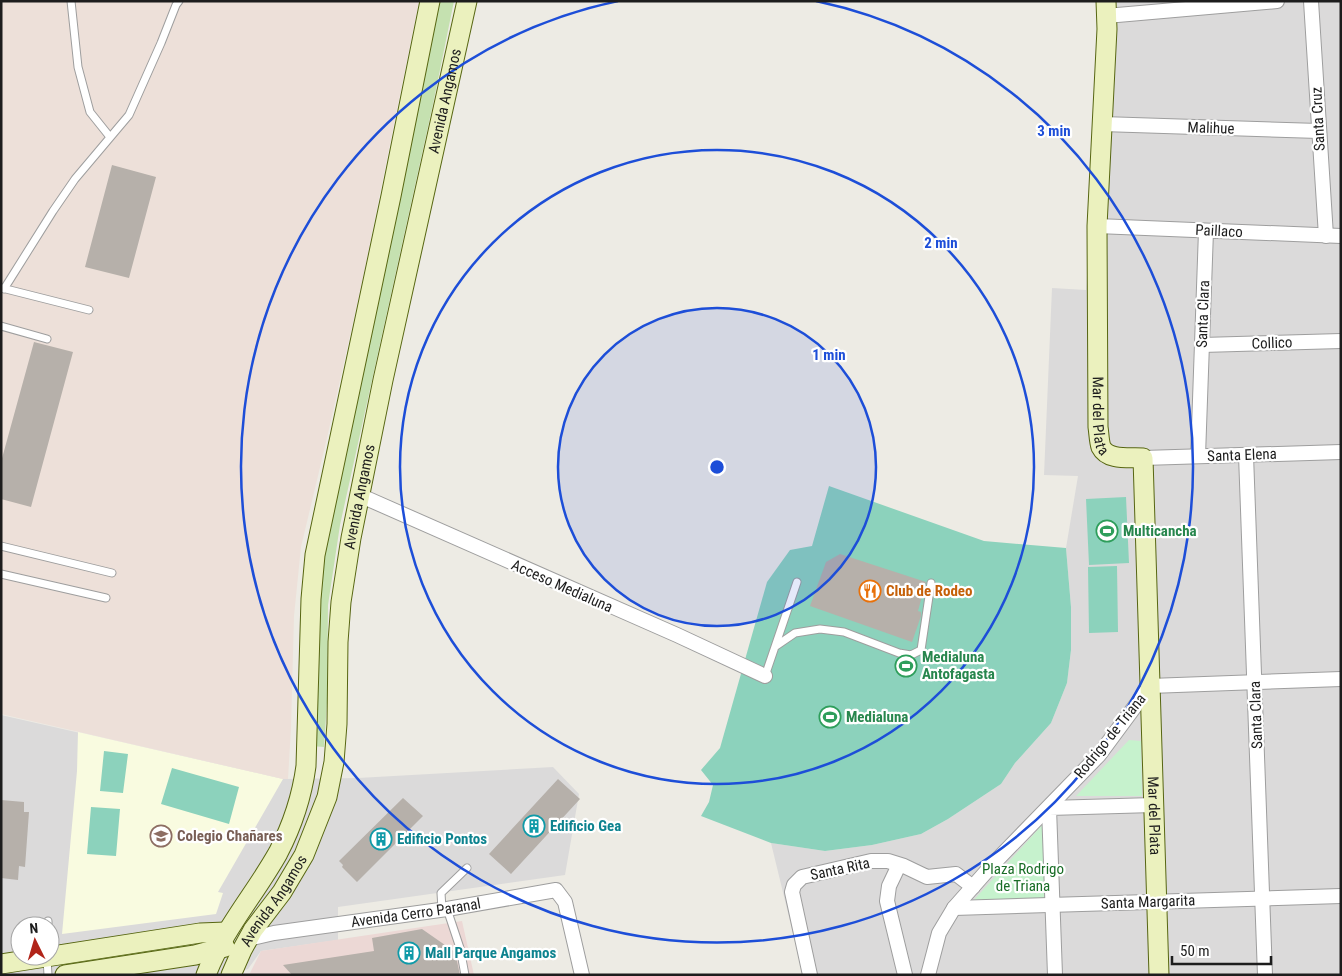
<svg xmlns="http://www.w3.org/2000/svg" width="1342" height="976" viewBox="0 0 1342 976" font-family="'Roboto Condensed',sans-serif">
<rect width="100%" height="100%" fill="#edebe4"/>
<!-- residential -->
<path fill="#dbdada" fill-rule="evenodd" d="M1101,1h240v974h-538l-32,-132 54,8 47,-6 49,-11 27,-15 53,-35 14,-21 36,-40 16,-40 4,-33v-43l-5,-59 12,-72 -34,-1 8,-187 34,2 13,-191z
M1,715l282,64 75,-1 195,-11 26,27 -14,81 -227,32v33l-77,11 -13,18 -16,6h-231zM20,926h30v30h-30z"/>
<!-- commercial -->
<path fill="#ecd8d5" d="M462,921l12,54h-225l12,-24z"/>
<!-- education -->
<path fill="#f9fbe0" d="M78,732l205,47 -65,113 5,1 -7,21 -154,20 15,-163z"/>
<!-- military -->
<path fill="#ede0d9" d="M1,1h418l-57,281 -35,156 -26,109 -7,69 -3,112 -3,51h-5l-282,-65z"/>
<!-- grass -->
<path fill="#c5e1b0" d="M438,1h16l-21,103 -93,421 -12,80 -1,97 -3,45 -13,-1 9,-186z
M188,944l-2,6 -123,18 -1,-5z"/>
<!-- park -->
<path fill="#c6f2cd" d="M1129,740l12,1 1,55h-66z
M1044,823l1,76 -73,3z"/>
<!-- pitch -->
<path fill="#8cd2bc" d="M829,486l155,55 82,7 5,59v43l-4,33 -16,40 -36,40 -14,21 -53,35 -27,15 -49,11 -47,6 -54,-8 -70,-27 8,-14 4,-17 -12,-15 19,-22 47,-166 23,-32 22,-4z
M1126,497l3,66 -40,2 -3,-66z
M1117,566l1,66 -29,1 -1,-66z
M104,751l24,3 -5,39 -23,-2z
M172,768l67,19 -10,37 -68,-20z
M91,807l29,2 -4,47 -29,-2z"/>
<!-- building -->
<path fill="#b6b0aa" d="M112,165l44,12 -27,101 -44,-11z
M34,342l39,10 -42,155 -30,-8v-37z
M840,554l86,28 -8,29 3,1v4l-9,26 -102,-36 16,-44z
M558,779l22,20 -69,75 -22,-20z
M403,798l20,18 -66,66 -15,-15 1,-2 -4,-4z
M1,800l23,2v10h5l-4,55 -6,-1 -1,14 -17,-2z
M422,929l33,23 5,23h-168l-9,-10 91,-14 -2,-13z"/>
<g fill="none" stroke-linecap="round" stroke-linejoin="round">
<!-- lane casing -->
<g stroke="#9e9e9e" stroke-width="9">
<path id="lane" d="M71,1l7,66 12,45 20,25
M2,288l87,22
M4,289l49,-78 22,-32 54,-64 32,-72 15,-38 3,-4
M1,326l46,13
M1,546l111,27
M1,574l105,24
M776,646l19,-13 25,-4 24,3 55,21 12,2 10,-5 10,-67
M765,676l32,-94
M442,909l-1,-16 26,-25
M447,909l13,39 5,27
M48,926v-5
M47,959l1,16"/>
</g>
<!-- street casing -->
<g stroke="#9e9e9e" stroke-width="16">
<g id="street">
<path d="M1311,1l15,235"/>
<path d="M1106,16l171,-15"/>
<path d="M1102,124l217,7"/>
<path d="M1097,226l244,10"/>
<path d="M1202,345l139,-4"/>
<path d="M1246,455l19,520"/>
<path d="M1198,456l8,-225"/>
<path d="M1143,458l198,-6"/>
<path d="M359,495l318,140 88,41"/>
<path d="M899,865l-10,21 -2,15 18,74"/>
<path d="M954,908l387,-12"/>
<path id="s1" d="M248,939l26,-6 173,-24 109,-19 9,12 17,73"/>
<path d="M810,975l-18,-83 2,-7 8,-8 69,-16h17l16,5 23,11 29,-3 17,13"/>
<path d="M928,975l11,-42 15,-25 39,-44 106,-109 51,-69 191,-7"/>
<path d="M1055,975l-6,-167 105,-3"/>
</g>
</g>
<!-- secondary casing -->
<g stroke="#576612" stroke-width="21">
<g id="secondary">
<path id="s2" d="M1106,1l1,28 -10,197 1,201c1,6 1,14 3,20 7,14 29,10 42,11l16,517"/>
<path d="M1,964l199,-31 26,-1"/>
<path d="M65,975l130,-20 30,-8"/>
<path d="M206,975c17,-45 49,-81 72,-122 14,-27 24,-57 28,-87l5,-167 4,-44 76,-359 39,-195"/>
<path id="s3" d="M231,975l11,-25 11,-20 29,-38 22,-37 23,-58 7,-35 3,-38 1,-82 3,-40 10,-64 32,-158 84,-379"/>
</g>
</g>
<!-- lane -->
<use href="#lane" stroke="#fff" stroke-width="7"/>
<!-- street -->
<use href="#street" stroke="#fff" stroke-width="14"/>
<!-- secondary -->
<use href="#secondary" stroke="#ebf1be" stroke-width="19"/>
</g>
<!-- distance rings -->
<circle cx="717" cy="467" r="159" fill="#1d4ed8" fill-opacity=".12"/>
<g fill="none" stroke="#1d4ed8" stroke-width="2.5">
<circle cx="717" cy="467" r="159"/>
<circle cx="717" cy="467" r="317"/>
<path d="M816 1A476 476 0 1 1 618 1"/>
</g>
<!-- icons -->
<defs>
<g id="stadium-ring" transform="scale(1.125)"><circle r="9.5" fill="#fff" stroke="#2e9e5b" stroke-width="1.5"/><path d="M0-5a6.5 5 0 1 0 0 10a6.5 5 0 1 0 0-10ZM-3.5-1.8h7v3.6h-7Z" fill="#2e9e5b"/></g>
<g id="restaurant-ring" transform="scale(1.125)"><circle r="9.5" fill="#fff" stroke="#e8710a" stroke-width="1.5"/><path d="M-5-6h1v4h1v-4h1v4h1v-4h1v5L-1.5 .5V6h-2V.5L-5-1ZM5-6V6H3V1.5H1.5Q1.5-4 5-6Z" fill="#e8710a"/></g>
<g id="building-ring" transform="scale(1.125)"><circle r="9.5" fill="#fff" stroke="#0f9aa8" stroke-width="1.5"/><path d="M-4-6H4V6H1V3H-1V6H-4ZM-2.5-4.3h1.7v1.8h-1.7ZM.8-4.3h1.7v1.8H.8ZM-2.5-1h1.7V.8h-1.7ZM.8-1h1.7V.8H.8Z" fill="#0f9aa8"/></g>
<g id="school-ring" transform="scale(1.125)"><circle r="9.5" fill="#fff" stroke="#8d6e63" stroke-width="1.5"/><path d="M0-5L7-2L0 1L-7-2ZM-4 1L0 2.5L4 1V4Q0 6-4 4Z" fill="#8d6e63"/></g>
</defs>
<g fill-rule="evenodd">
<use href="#stadium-ring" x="1107" y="531"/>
<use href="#restaurant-ring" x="870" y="591"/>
<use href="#stadium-ring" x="906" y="666"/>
<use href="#stadium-ring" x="830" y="717"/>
<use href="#building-ring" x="534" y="826"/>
<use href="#school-ring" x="161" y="836"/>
<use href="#building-ring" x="381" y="839"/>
<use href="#building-ring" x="409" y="953"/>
</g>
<g text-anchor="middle" stroke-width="4.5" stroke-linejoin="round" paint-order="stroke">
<!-- street labels -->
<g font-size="15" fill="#1d1d1d" stroke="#fff">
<text dy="5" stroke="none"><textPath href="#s3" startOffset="911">Avenida Angamos</textPath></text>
<text transform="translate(1318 119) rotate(-93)" y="5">Santa Cruz</text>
<text transform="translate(1211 128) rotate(2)" y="5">Malihue</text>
<text transform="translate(1219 231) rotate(3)" y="5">Paillaco</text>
<text transform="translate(1203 314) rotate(-88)" y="5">Santa Clara</text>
<text transform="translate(1272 343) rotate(-2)" y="5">Collico</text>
<text dy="5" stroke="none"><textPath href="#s2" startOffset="415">Mar del Plata</textPath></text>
<text transform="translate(1242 455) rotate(-2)" y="5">Santa Elena</text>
<text dy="5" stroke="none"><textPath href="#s3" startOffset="506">Avenida Angamos</textPath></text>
<text transform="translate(562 586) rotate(24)" y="5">Acceso Medialuna</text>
<text transform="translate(1256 715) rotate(-92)" y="5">Santa Clara</text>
<text transform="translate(1110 736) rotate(-51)" y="5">Rodrigo de Triana</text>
<text dy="5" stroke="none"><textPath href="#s2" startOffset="850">Mar del Plata</textPath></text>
<text transform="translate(840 869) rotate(-12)" y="5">Santa Rita</text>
<text dy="5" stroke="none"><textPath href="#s3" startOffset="86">Avenida Angamos</textPath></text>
<text transform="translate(1148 902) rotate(-2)" y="5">Santa Margarita</text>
<text dy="5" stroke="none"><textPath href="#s1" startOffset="170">Avenida Cerro Paranal</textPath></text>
</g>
<!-- leisure labels -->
<g font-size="15" font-weight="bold" fill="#27864d" stroke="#fff" text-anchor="start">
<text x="1123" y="536">Multicancha</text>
<text x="922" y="662">Medialuna<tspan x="922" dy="17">Antofagasta</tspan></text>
<text x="846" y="722">Medialuna</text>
</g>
<!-- food labels -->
<g font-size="15" font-weight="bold" fill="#c56008" stroke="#fff" text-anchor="start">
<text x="886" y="596">Club de Rodeo</text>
</g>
<!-- culture labels -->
<g font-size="15" font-weight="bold" fill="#0d838f" stroke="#fff" text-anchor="start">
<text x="550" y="831">Edificio Gea</text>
<text x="397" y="844">Edificio Pontos</text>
<text x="425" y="958">Mall Parque Angamos</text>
</g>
<!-- education labels -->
<g font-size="15" font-weight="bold" fill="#785e54" stroke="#fff" text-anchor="start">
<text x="177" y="841">Colegio Chañares</text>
</g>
<!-- park labels -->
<g font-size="15" fill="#196d26" stroke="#fff">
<text x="1023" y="874">Plaza Rodrigo<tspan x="1023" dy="17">de Triana</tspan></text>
</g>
</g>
<circle cx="717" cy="467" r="8" fill="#1d4ed8" stroke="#fff" stroke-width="2.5"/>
<g font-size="15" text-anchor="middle" font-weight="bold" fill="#1d4ed8" stroke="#fff" stroke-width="4.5" stroke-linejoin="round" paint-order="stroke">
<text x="1054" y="136">3 min</text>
<text x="941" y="248">2 min</text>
<text x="829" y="360">1 min</text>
</g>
<!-- border -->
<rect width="1342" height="976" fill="none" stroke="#1d1d1d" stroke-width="5"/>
<!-- north arrow -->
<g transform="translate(35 941) rotate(355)"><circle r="24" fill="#ffffff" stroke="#a5a5a5"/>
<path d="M0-4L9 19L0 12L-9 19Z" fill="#b12419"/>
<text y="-8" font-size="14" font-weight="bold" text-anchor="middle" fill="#1d1d1d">N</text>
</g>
<!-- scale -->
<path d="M1172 956v8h99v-8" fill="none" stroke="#1d1d1d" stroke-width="2.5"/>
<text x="1180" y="956" font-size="15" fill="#1d1d1d" stroke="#ffffff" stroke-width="4" paint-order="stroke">50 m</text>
</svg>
